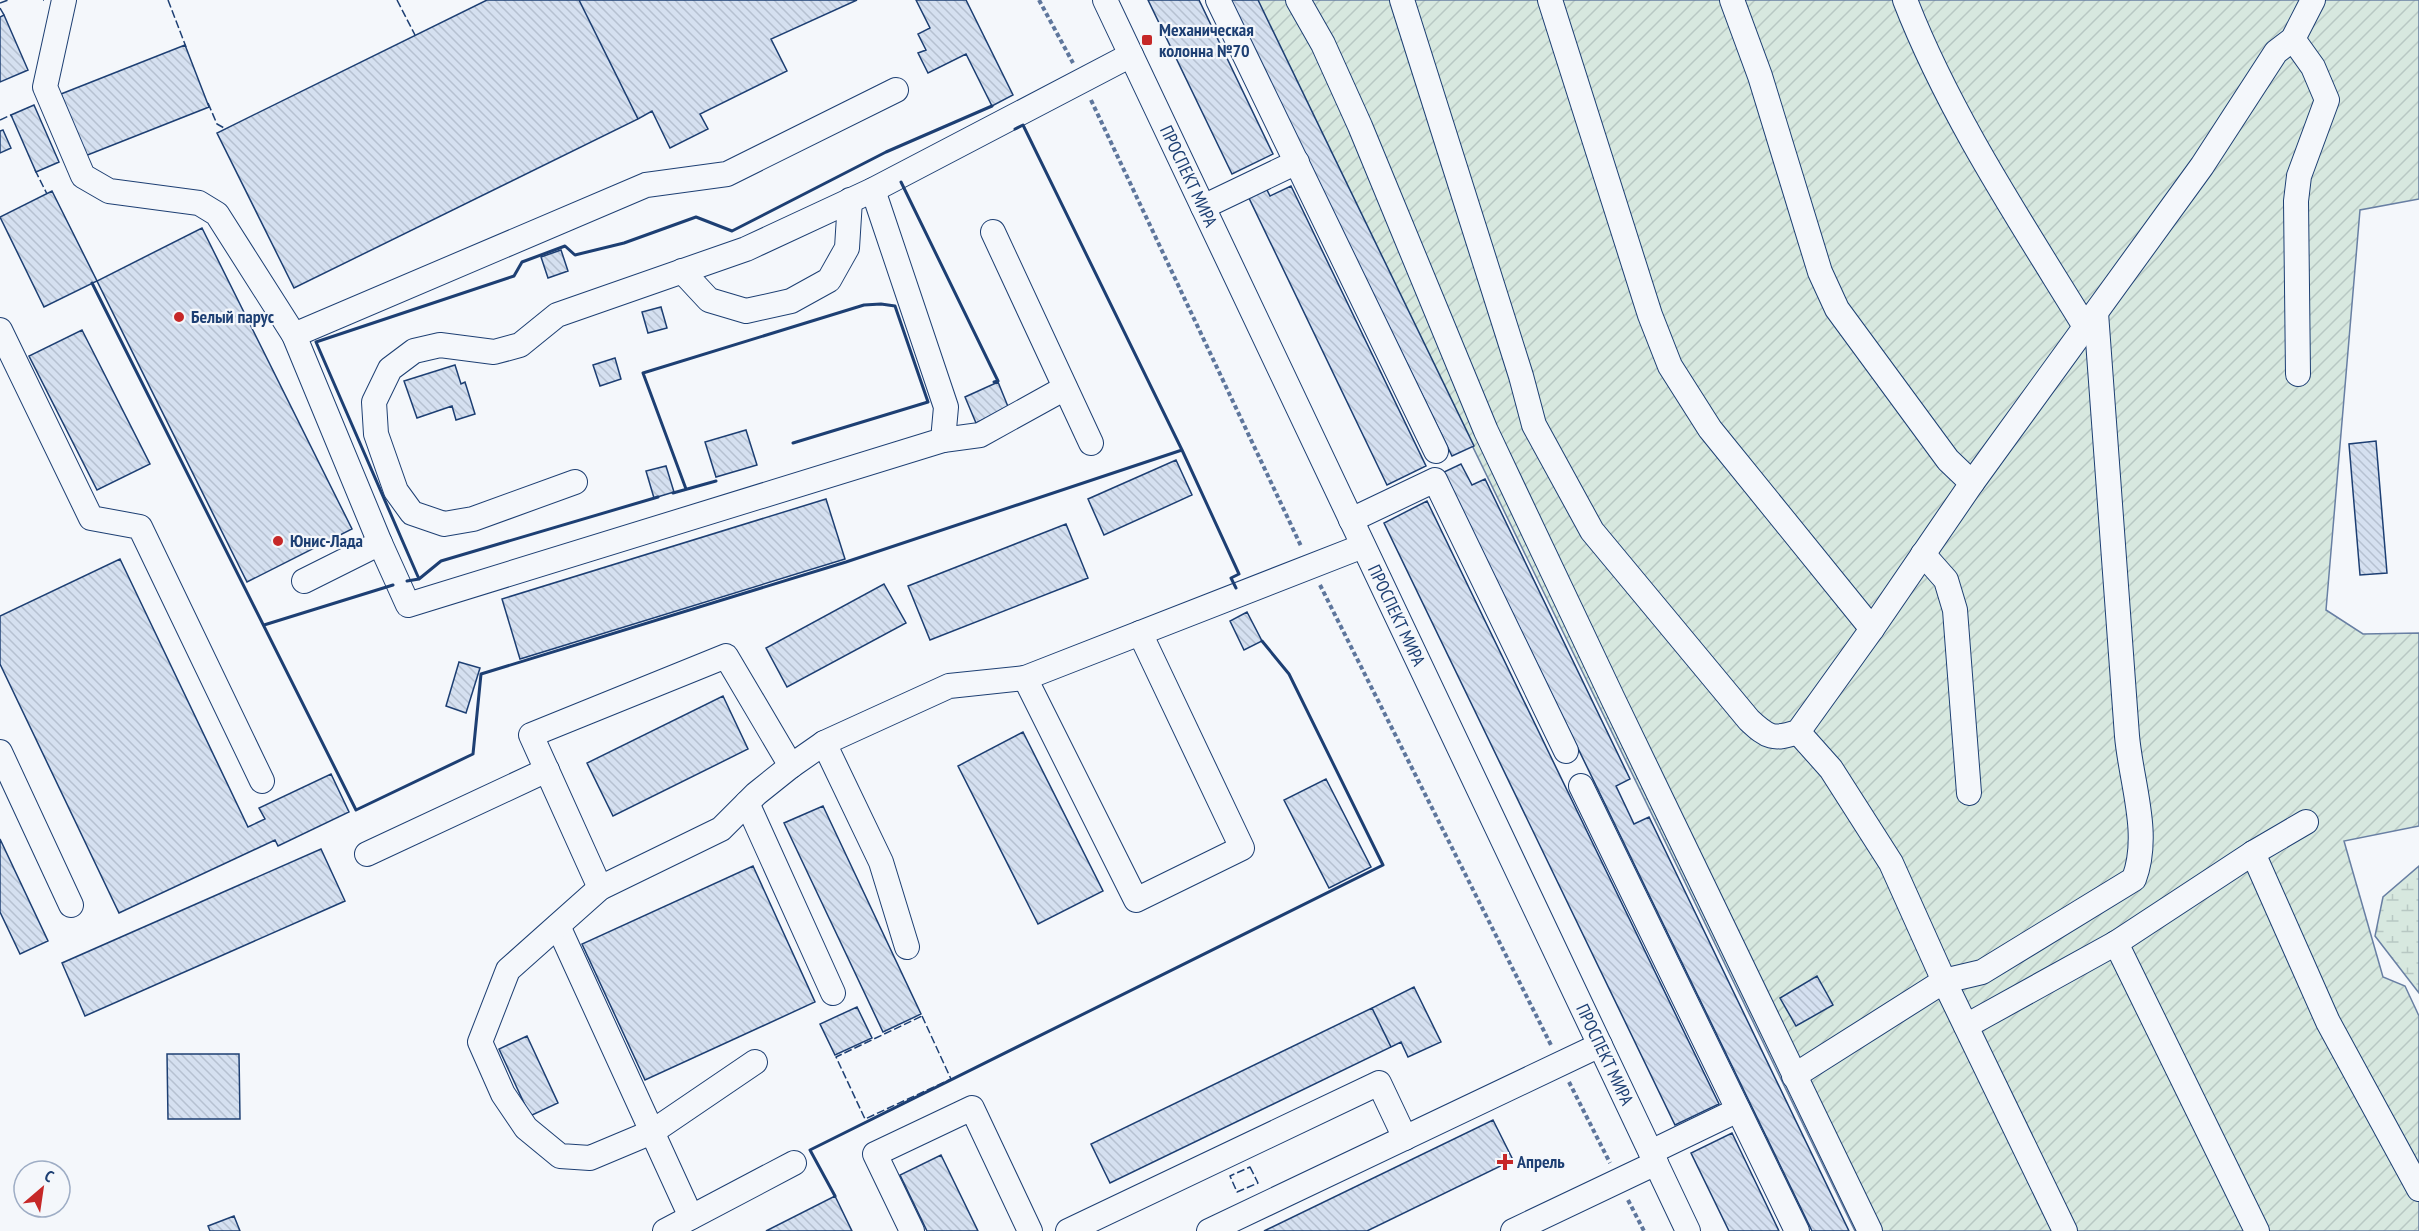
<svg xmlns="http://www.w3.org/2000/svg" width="2419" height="1231" viewBox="0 0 2419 1231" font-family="'PT Sans Narrow',sans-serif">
<defs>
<pattern id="wetland-marsh" width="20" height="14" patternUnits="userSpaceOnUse" patternTransform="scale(1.5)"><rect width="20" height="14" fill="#d7e8df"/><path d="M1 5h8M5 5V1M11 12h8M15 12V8" fill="none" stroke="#b8c8c3"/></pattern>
<pattern id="garden-furrows" width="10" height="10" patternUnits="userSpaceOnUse" patternTransform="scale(1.5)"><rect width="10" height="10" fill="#d7e8df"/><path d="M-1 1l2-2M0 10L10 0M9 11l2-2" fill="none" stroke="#b8c8c3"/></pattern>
<pattern id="building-back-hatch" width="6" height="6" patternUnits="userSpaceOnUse" patternTransform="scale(1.5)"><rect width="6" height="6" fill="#d5e0f0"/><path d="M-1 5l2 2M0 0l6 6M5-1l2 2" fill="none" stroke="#b6c1d1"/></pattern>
</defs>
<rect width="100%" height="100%" fill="#f4f7fb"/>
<!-- wetland -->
<path fill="url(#wetland-marsh)" stroke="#687fa3" stroke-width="1.5" d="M2419,866v127l-44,-57 8,-39z"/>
<!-- garden -->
<path fill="url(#garden-furrows)" stroke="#687fa3" stroke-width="1.5" d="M1255,0h1164v199l-59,11 -34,400 37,24 56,-1v193l-75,15 39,136 22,9 14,30v215h-564z"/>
<!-- building -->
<path fill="url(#building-back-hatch)" stroke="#1d3f73" stroke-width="1.5" d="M487,0h92l59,119 -344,169 -77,-155z
M579,0h278l-86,39 16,32 -87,43 8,15 -38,19 -18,-37 -14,8z
M916,0h50l47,95 -21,11 -26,-52 -38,19 -10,-20 8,-3 -8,-16 12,-6z
M1148,0h51l74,154 -41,20z
M1230,0h28l216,446 -22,10z
M4,15l24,55 -28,12v-65z
M185,45l24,62 -124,49 -24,-62z
M34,105l25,57 -23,10 -25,-57z
M3,130l8,18 -11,5v-22z
M1291,186l135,280 -39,19 -139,-289 18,-8 4,8z
M52,191l45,90 -53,26 -44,-90z
M202,228l150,301 -105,53 -150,-301z
M561,250l7,21 -20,7 -7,-21z
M661,307l6,21 -19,5 -6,-21z
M82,330l68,134 -53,26 -68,-134z
M615,358l6,21 -21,7 -7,-21z
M455,365l6,19 4,-2 10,32 -19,6 -4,-14 -35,12 -13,-37z
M998,382l11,27 -33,14 -11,-26z
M746,430l11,35 -41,12 -11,-35z
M2376,441l11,132 -27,2 -11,-131z
M1176,460l16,35 -88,40 -16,-36z
M1461,464l11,21 13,-6 145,300 -14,7 18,38 15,-7 200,414h-37l-368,-759z
M666,466l8,26 -20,6 -8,-27z
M826,499l19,60 -325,100 -18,-60z
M1427,501l292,603 -44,21 -291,-602z
M1066,524l22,54 -158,62 -22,-54z
M120,559l128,268 17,-8 -6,-11 72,-34 18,38 -71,34 -3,-6 -156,73 -119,-249v-48z
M884,584l22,39 -119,64 -21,-39z
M1247,612l15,29 -18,9 -14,-29z
M459,662l21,6 -14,45 -20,-7z
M723,696l25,53 -135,67 -26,-53z
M1023,732l80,159 -65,33 -80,-158z
M1326,779l45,88 -42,21 -45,-88z
M823,806l98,208 -38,18 -99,-209z
M0,839l48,102 -28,13 -20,-42z
M321,849l24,52 -260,115 -23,-53z
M753,866l62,136 -170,78 -63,-136z
M1817,976l16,29 -37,21 -16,-28z
M1414,987l27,55 -33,15 -7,-15 -10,5 -19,-39z
M857,1007l15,31 -37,17 -15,-31z
M1372,1008l19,39 -281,136 -19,-39z
M527,1036l31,67 -28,13 -31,-67z
M167,1054h72l1,65h-72z
M1493,1120l20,40 -146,71h-103z
M1732,1133l47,98h-50l-38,-78z
M941,1155l37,76h-51l-27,-56z
M835,1196l17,35h-86z
M234,1216l6,15h-30l-2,-5z"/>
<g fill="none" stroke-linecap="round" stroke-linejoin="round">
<!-- minor casing -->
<g stroke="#1d3f73" stroke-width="26">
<g id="minor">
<path d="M64,0l-19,87 38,89 26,15 90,12 18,11 77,121 86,208 -76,38"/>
<path id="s1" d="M1105,0l583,1231"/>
<path d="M1218,0l218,451"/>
<path d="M1298,0l25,44 37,82 126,305 126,266 258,534"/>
<path d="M1402,0l119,376 13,49 58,106 157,189c19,18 24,20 49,12l74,-103 100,-146 230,-317 74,-114 17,-13 20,-39"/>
<path d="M1550,0l100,315 20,51 40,63 162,200"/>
<path d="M1732,0l28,76 60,196 17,37 111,151 24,23"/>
<path d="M1905,0c45,116 116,222 181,328"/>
<path d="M2293,39l20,28 14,33 -28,76 -3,25 2,173"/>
<path d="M1203,207l94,-45"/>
<path d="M993,232l98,211"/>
<path d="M682,271l27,29 37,11 45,-10 38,-21 18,-32 3,-48"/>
<path d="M0,330l91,188 49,9 122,254"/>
<path d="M294,335l352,-150 81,-11 169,-84"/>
<path d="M943,440l37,-5 85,-47"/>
<path d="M575,482l-102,37 -29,5 -32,-11 -16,-22 -20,-57 -2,-32 16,-33 24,-18 26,-6 54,7 26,-7 37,-30 189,-66 127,-59 258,-135"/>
<path d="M1351,520l84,-40 131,271"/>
<path d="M380,543l28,62 535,-165 3,-33 -73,-217"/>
<path d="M1923,554l23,26 9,30 14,183"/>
<path d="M1025,678l111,222 106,-52 -102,-215"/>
<path d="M1798,732l33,37 60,94 53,118 121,250"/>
<path d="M824,743l57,119 26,85"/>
<path d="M0,752l71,153"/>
<path d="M1581,786l216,445"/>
<path d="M747,803l86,190"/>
<path d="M2253,853l75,169 91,167"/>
<path d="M367,854l180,-84"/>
<path d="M600,888l-69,-153 195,-79 65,110"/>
<path d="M558,926l133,291"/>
<path d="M2116,943l141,288"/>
<path d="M1966,1026l150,-83 137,-90 53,-31"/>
<path d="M755,1062l-103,70 -62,26 -30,-2 -34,-28 -23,-34 -23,-52 28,-72 92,-82 121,-59 35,-35 35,-28 33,-23 125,-57 76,-8 338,-132"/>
<path d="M1794,1076l150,-95 38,-9 152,-93c17,-45 -3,-97 -7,-143 -11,-141 -20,-282 -31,-423"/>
<path d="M1651,1152l87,-42"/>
<path d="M665,1231l129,-68"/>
<path d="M912,1231l-37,-77 97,-46 58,123"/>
<path d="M1068,1231l311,-148 26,55"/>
<path d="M1209,1231l391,-186"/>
<path d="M1513,1231l143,-68"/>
</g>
</g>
<!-- path -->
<path stroke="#5e769c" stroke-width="4" stroke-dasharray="4.5 3" stroke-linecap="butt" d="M1039,0l34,63
M1091,100l210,446
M1320,585l231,460
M1569,1082l41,81
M1628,1200l16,31"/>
<!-- minor -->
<use href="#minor" stroke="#f4f7fb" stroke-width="24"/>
<!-- fence -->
<path stroke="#1d3f73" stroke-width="1.5" stroke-dasharray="8 3" stroke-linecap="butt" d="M43,0h1
M168,0l18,47
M397,0l18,35
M0,3l8,-3
M0,8l4,7
M208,103l9,21 9,5
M0,120l11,-5 1,2
M35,170l12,24
M922,1016l29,63 -86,40 -29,-62z
M1250,1167l8,16 -21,9 -7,-16z"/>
<!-- wall -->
<path stroke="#1d3f73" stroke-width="3" d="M1015,129l8,-4 159,325 57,124 -8,4 5,10
M901,182l97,199 -4,1
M92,283l264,527 117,-56 8,-80 365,-112 336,-112
M686,489l-43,-116 221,-68 17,-1 14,2 33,96 -135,41
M673,493l43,-12
M419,579l-103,-237 198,-66 8,-14 43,-16 10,9 49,-12 72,-26 36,14 154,-79 106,-46
M407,581l12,-2 22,-18 217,-64
M264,625l129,-40
M835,1196l-25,-46 573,-285 -94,-191 -27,-33"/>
</g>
<!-- markers -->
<g fill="#c62828" stroke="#f4f7fb" stroke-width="2">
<rect x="1141" y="34" width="12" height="12" rx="3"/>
<circle cx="179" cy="317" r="6"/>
<circle cx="278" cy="541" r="6"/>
<path d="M1502 1153h6v6h6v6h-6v6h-6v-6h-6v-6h6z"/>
</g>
<g text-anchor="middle" stroke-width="4.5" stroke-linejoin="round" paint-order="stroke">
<!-- poi labels -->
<g font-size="18" font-weight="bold" fill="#1d3f73" stroke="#f4f7fb" text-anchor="start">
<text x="1159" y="36">Механическая<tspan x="1159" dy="21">колонна №70</tspan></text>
<text x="191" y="323">Белый парус</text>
<text x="290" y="547">Юнис-Лада</text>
<text x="1517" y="1168">Апрель</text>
</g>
<!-- street labels -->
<g font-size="18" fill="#1d3f73" stroke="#f4f7fb">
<text dy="6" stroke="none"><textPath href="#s1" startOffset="195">ПРОСПЕКТ МИРА</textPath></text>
<text dy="6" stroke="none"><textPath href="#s1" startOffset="681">ПРОСПЕКТ МИРА</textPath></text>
<text dy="6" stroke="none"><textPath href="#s1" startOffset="1167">ПРОСПЕКТ МИРА</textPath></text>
</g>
</g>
<!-- north arrow -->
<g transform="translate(42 1189) rotate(29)"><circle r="28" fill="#f4f7fb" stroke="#9eadc5" stroke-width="1.5"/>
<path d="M0-4.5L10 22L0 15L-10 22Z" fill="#c62828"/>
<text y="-9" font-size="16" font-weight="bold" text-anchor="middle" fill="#1d3f73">С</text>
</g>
</svg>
